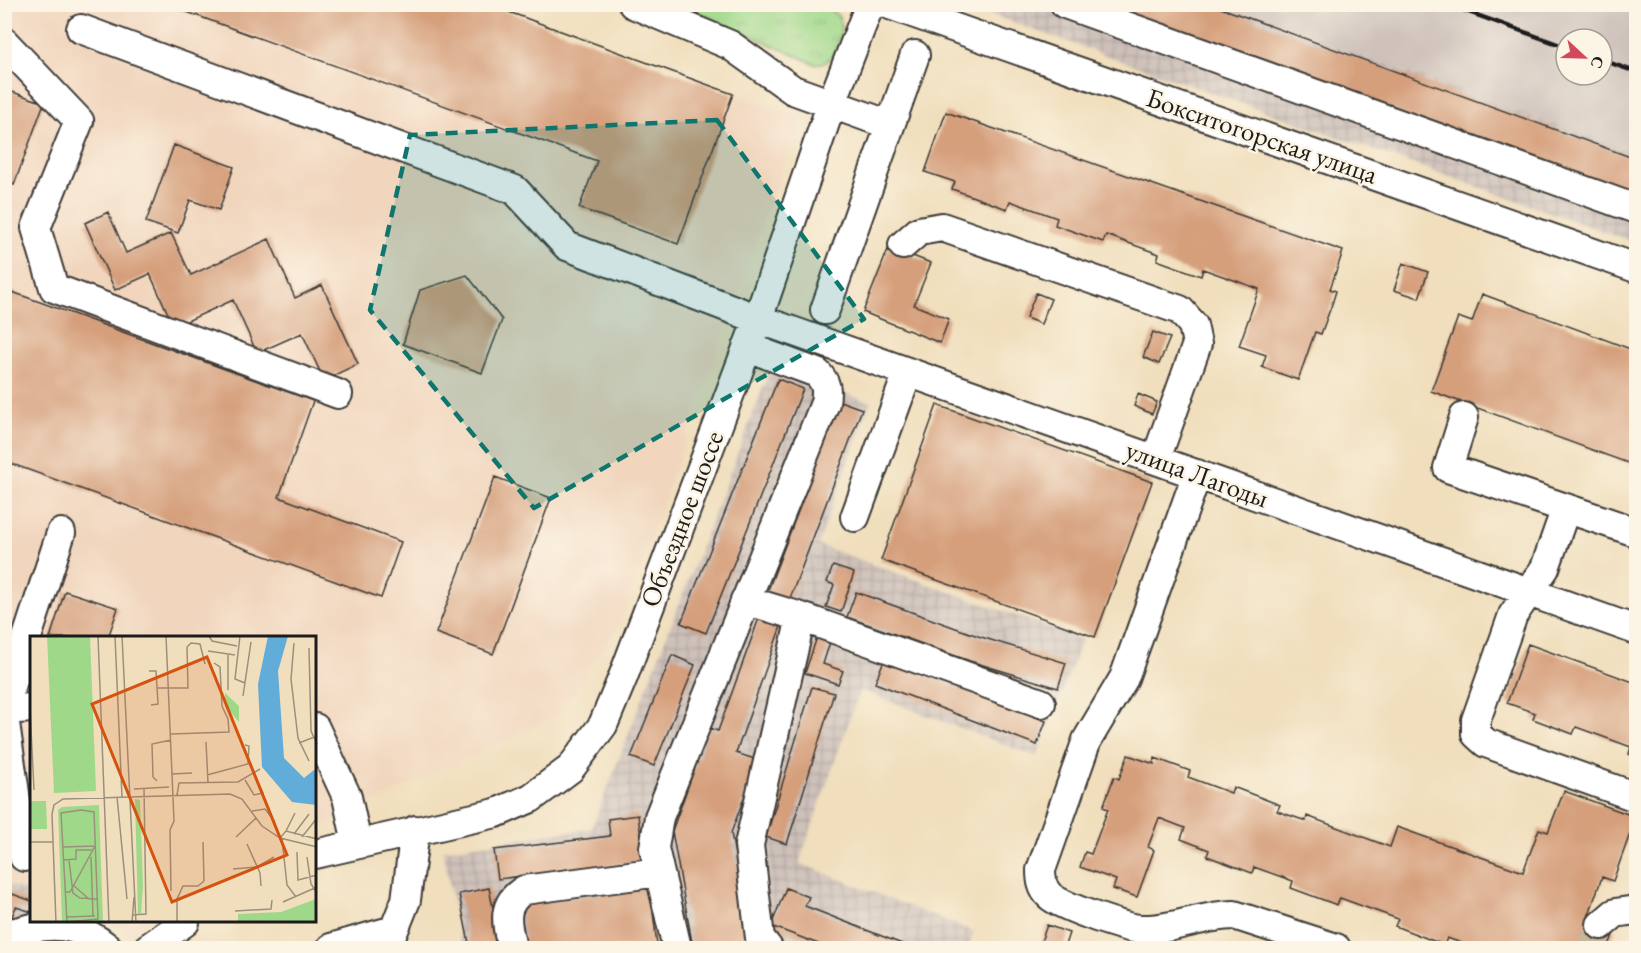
<svg xmlns="http://www.w3.org/2000/svg" width="1641" height="953" viewBox="0 0 1641 953" font-family="'EB Garamond',serif">
<defs>
<pattern id="industrial-grid" width="8" height="8" patternUnits="userSpaceOnUse" patternTransform="scale(1.5)"><rect width="8" height="8" fill="#cec1ba"/><path d="M0 4h8M4 0v8" fill="none" stroke="#b0a59f"/></pattern>
<pattern id="grass-tufts" width="24" height="20" patternUnits="userSpaceOnUse" patternTransform="scale(1.5)"><rect width="24" height="20" fill="#a0d88a"/><path d="M3 7l-1-3M5 7V3M7 7l1-3M15 17l-1-3M17 17v-4M19 17l1-3" fill="none" stroke="#89b976"/></pattern>
</defs>
<rect width="100%" height="100%" fill="#fcf5e5"/>
<filter id="ink" filterUnits="userSpaceOnUse"><feTurbulence type="fractalNoise" baseFrequency=".0167" numOctaves="2"/><feDisplacementMap in="SourceGraphic" scale="12" xChannelSelector="R" yChannelSelector="G"/><feConvolveMatrix kernelMatrix="1 2 1 2 8 2 1 2 1" color-interpolation-filters="sRGB"/></filter>
<filter id="wash" filterUnits="userSpaceOnUse"><feTurbulence type="fractalNoise" baseFrequency=".008" numOctaves="4" result="noise"/><feDisplacementMap in="SourceGraphic" scale="24" xChannelSelector="R" yChannelSelector="G"/><feGaussianBlur stdDeviation="1.35" result="paint"/><feColorMatrix in="noise" values="0 0 0 0 0 0 0 0 0 0 0 0 0 0 0 0 0 1.4 0 .05"/><feComposite in="paint" operator="in"/></filter>
<g filter="url(#wash)">
<rect width="100%" height="100%" fill="#f0debc"/>
<!-- built -->
<path fill="#f1d5bd" d="M4,5h483l313,113 -179,503 -62,93 -244,116v-192h-283l-1,255 -26,-10z
M105,922h44l-20,11z"/>
<!-- industrial -->
<path fill="url(#industrial-grid)" d="M964,5h256l416,148v90z
M771,367l99,35 -52,143 264,94 -45,118 -177,-67 -61,173 175,69 -6,16h-506l-19,-98 149,-22z
M4,883l27,10 1,29h44l-15,26h-56z"/>
<!-- railway -->
<path fill="#cec1ba" fill-rule="evenodd" d="M1220,5h416v148zM1566,39h36v36h-36z"/>
<!-- grass -->
<path fill="url(#grass-tufts)" stroke="#5e7a53" stroke-width="1.5" d="M681,5h135c7,2 17,5 22,11 8,10 -2,42 -14,47 -1,0 -8,0 -9,1z"/>
<g id="blocks">
<!-- building -->
<path fill="#d59f7c" d="M165,4h322l246,90 -55,150 -99,-36 18,-47z
M1210,4l426,155v39l-535,-193z
M4,89l40,14 -30,82 -10,-4z
M946,112l397,139 -13,38 6,2 -4,13 -11,30 -6,-2 -17,48 -36,-13 4,-12 -27,-9 20,-57 -56,-20 -2,7 -44,-16 2,-6 -53,-19 -3,7 -48,-17 2,-7 -47,-17 -3,8 -55,-20 3,-7 -30,-10z
M174,145l60,22 -15,43 -29,-10 -12,33 -32,-11z
M108,212l18,41 45,-20 20,42 78,-36 26,59 27,-13 36,79 -34,16 -22,-47 -45,20 -24,-53 -59,27 -24,-53 -35,16 -30,-67z
M889,247l42,16 -17,42 35,14 -9,24 -77,-31z
M1403,263l25,9 -9,26 -25,-8z
M467,275l35,45 -20,53 -79,-29 17,-54z
M4,289l309,112 -34,96 122,45 -20,56 -377,-137z
M1036,293l15,6 -10,25 -15,-6z
M1482,294l154,57v115l-205,-75 27,-74 14,5z
M1153,332l17,6 -11,26 -16,-7z
M778,379l25,10 -97,244 -25,-10z
M1138,394l19,8 -5,12 -18,-8z
M840,401l22,8 -73,192 -22,-8z
M937,405l215,77 -57,155 -214,-77z
M495,477l56,21 -58,156 -57,-21z
M833,566l21,7 -13,39 -15,-5 8,-22 -7,-3z
M65,591l53,17 -10,30h-58z
M856,592l122,44 88,27 -8,25 -88,-27 -123,-44z
M759,618l22,8 -45,127 22,7 -27,73 21,115h-59l-21,-117 37,-103 9,3z
M818,634l13,5 -8,25 20,7 -5,13 -33,-11z
M1528,644l108,39v74l-7,-3 2,-7 -55,-20 -3,7 -40,-15 2,-6 -28,-10z
M672,655l23,10 -41,101 -23,-9z
M884,660l162,61 -9,24 -162,-62z
M812,687l22,6 -47,151 -21,-7z
M1128,755l26,9 1,-6 35,13 -2,6 43,16 2,-6 47,18 -3,6 29,10 1,-5 83,31 7,-20 126,45 16,-43 9,3 16,-41 72,26 -23,64 -11,-4 -15,43 28,10 -7,18h-132l-29,-10 -3,7 -49,-19 3,-7 -58,-21 -3,7 -46,-17 2,-7 -39,-14 -2,6 -45,-17 2,-6 -28,-11 4,-11 -26,-10 -11,29 6,3 -17,47 -24,-8 3,-9 -36,-13 5,-15 6,2 17,-45 -5,-2 11,-30 5,2z
M638,815l6,46 -146,18 -4,-29 116,-14 -2,-17z
M489,888l12,60h-31l-11,-54z
M650,888l7,57 -29,3h-103l-5,-43z
M786,888l23,9 -4,9 97,38 -2,4h-71l-58,-22z
M4,891l28,10v11l-16,-5 -5,12 -7,-3z
M1047,925l22,8 -5,15 -25,-1z"/>
</g>
</g>
<g filter="url(#ink)">
<use href="#blocks" fill-opacity="0" stroke="#3c3934" stroke-width="1.5"/>
<g fill="none" stroke-linecap="round" stroke-linejoin="round">
<!-- minor-tunnel -->
<path stroke="#c6b79c" stroke-width="28" stroke-dasharray="28 14" stroke-linecap="butt" d="M1592,948l9,-23"/>
<!-- minor casing -->
<g stroke="#3c3934" stroke-width="32">
<path id="minor" d="M633,4l97,41 63,45 97,35
M887,4l749,264
M1065,4l571,205
M81,29l434,161 52,56 191,73 878,311
M4,42l75,79 -43,107 18,60 284,106
M903,245l16,-14 23,-4 238,83 13,15 4,19 -41,115
M825,310l90,-255
M1464,417l-16,51 188,64
M1197,474l-73,204 -37,62 -46,130c0,10 1,19 9,26 11,10 76,33 92,33 31,1 61,-14 92,-14l102,33
M1566,508l-21,60 -32,47 -37,105v14l10,9 150,54
M855,517l53,-145
M745,600l56,17 240,86
M4,708l57,-175
M4,710l28,-2
M4,716l20,141
M315,728l32,69 10,46
M315,854l181,-41 35,-15 39,-29 33,-44 20,-48 135,-358 73,-214 39,-101
M1601,925l14,-12 21,-3
M4,934c10,-1 19,-4 29,-6 31,-6 50,0 75,20
M148,948l37,-26
M331,948l63,-18 12,-30 9,-70
M512,948c-5,-23 -12,-43 12,-58l135,-18
M677,948l-23,-100 5,-31 166,-414c2,-13 2,-20 -8,-30l-70,-26
M768,948l-8,-10 -11,-93 52,-228"/>
</g>
<!-- minor -->
<use href="#minor" stroke="#fff" stroke-width="28"/>
<!-- rail -->
<path stroke="#1c1c1c" stroke-width="4.5" d="M1446,4l120,43
M1602,60l34,12"/>
</g>
</g>
<!-- marked area -->
<path fill="#0f766e" fill-opacity="0.2" stroke="#0f766e" stroke-width="4.5" stroke-dasharray="12 8" stroke-linejoin="round" d="M717,120l147,199 -330,189 -164,-198 40,-175z"/>
<g text-anchor="middle" stroke-width="5" stroke-linejoin="round" paint-order="stroke">
<!-- street labels -->
<g font-size="27" fill="#1c1c1c" stroke="#fcf5e5">
<text transform="translate(1262 136) rotate(19)" y="9">Бокситогорская улица</text>
<text transform="translate(1197 474) rotate(20)" y="9">улица Лагоды</text>
<text transform="translate(682 519) rotate(-69)" y="9">Объездное шоссе</text>
</g>
</g>
<!-- overview -->
<g transform="translate(30 636)">
<rect width="286" height="286" fill="#f0debc"/>
<path d="M105,163l5,1 3,86 -2,27 -3,1zM286,263v23h-78v-8l43,-2z" fill="#a0d88a"/>
<path d="M17,0h43l6,155 -42,2zM195,57l14,13v16l-14,-16zM0,165h16l1,28h-17z" fill="#a0d88a"/>
<path d="M69,169l4,117h-41l-4,-112 4,-3z" fill="#a0d88a"/>
<path d="M238,0h20l-10,35 6,87 20,20 10,-8 2,2v33l-24,-3 -30,-35 -4,-83z" fill="#61acd9"/>
<path fill="none" stroke="#9b907c" stroke-width="1.5" d="M68,0l11,287M85,0l7,161M92,0l14,287M136,0l8,185 -4,9 1,61M179,0l3,5 25,5M210,0l-5,43 10,4M264,7l-3,36 7,59 11,23M279,12l2,83 6,13M178,15l27,4M198,19v35M119,35h7l2,33 -7,1M127,52h31l-1,-41 4,-4 9,1 5,20M213,60l8,-54M0,72l4,82M141,98l58,-2 -1,-13 -6,-13 -2,-39 -6,-4M176,106l2,41M269,107l18,-7M142,138l20,-1M177,139l41,-11 1,-18 -4,-1M215,144l9,15 9,-2 -9,-19M127,145l-4,-4 -1,-33 19,-4M104,153l35,-2M147,159l2,-12 59,-1 22,-13M87,161l10,102M51,174l13,2 4,107 -31,3 -6,-109zM222,175l13,-2 10,13M256,195l9,-18M264,198l15,-20M206,201l20,-19M272,201l15,-19M250,202l6,-7 31,8M252,203l5,46 9,12M0,206h23M217,208l13,29 1,13M33,211l32,-1M267,216l1,28 19,-5M61,221l2,59M277,221l4,27 6,9M33,224l13,-1v-9h16M39,224l4,33 7,5 17,1M203,233l24,-2 17,-10M43,249l16,14M35,256h5l25,-46M253,266l34,-15M205,275l36,-2 1,-9M102,279l14,-1 -2,-126M36,281l29,-1M26,287l-4,-109 2,-9 9,-6 167,-5 12,5 20,27 18,12 37,9M102,287l2,-26M147,287v-24l6,-13h15l6,-5 -1,-39"/>
<path fill="#d4530e" fill-opacity="0.15" stroke="#d4530e" stroke-width="3" d="M177,21l80,198 -115,47 -80,-198z"/>
<rect width="286" height="286" fill="none" stroke="#1c1c1c" stroke-width="3"/>
</g>
<!-- margin -->
<rect width="1641" height="953" fill="none" stroke="#fcf5e5" stroke-width="24"/>
<!-- north arrow -->
<g transform="translate(1584 57) rotate(112)"><circle r="28" fill="#fcf5e5" stroke="#a29e95" stroke-width="1.5"/>
<path d="M0-4.5L10 22L0 15L-10 22Z" fill="#d1495b"/>
<text y="-9" font-size="16" font-weight="bold" text-anchor="middle" fill="#1c1c1c">С</text>
</g>
</svg>
